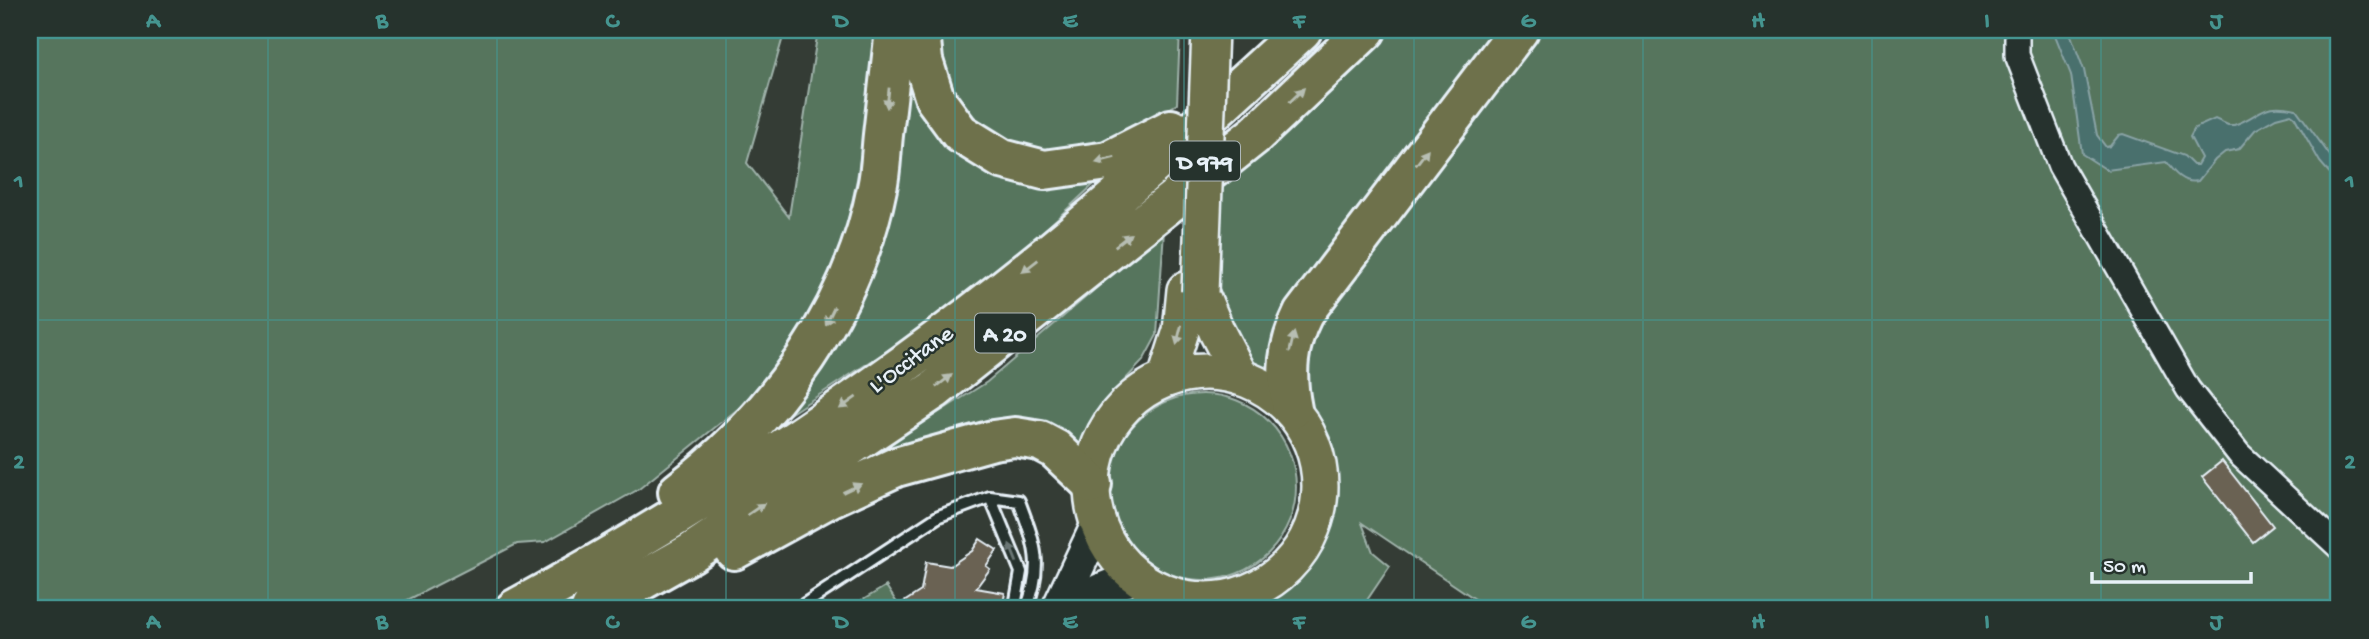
<svg xmlns="http://www.w3.org/2000/svg" width="2369" height="639" viewBox="0 0 2369 639" font-family="'Gochi Hand',sans-serif">
<rect width="100%" height="100%" fill="#343c35"/>
<filter id="ink" filterUnits="userSpaceOnUse"><feTurbulence type="fractalNoise" baseFrequency=".0143" numOctaves="2"/><feDisplacementMap in="SourceGraphic" scale="14" xChannelSelector="R" yChannelSelector="G"/><feConvolveMatrix kernelMatrix="1 2 1 2 8 2 1 2 1" color-interpolation-filters="sRGB"/></filter>
<g filter="url(#ink)">
<!-- green -->
<path fill="#56745d" stroke="#9fb2aa" stroke-width="2" d="M30,30h755l-38,133 42,54 29,-187h62l-23,149 -14,65 -46,95 -42,56 -116,94 -94,53 -28,2 -127,65h-360z
M936,30h244l-3,74 -67,39 -60,13 -61,-21 -33,-32 -16,-37z
M1386,30h119l-230,350 -46,-34 -18,-57 2,-98z
M1536,30h803v579h-849l-128,-86 11,29 17,14 -29,43h-107l22,-17 22,-22 25,-33 13,-57 -25,-66 -14,-25 2,-52z
M911,50l30,87 32,27 36,12 98,-4 -128,119 -220,143 51,-62z
M1164,230l-7,105 -14,26 -43,45 -22,51 -26,-23 -228,51 163,-103z
M1110 487a93 93 0 1 1 186 0a93 93 0 1 1-186 0Z
M886,586l15,23h-53z
M1115,598l29,3 8,8h-58z"/>
<!-- water -->
<path fill="#4a6f6d" stroke="#89a3a5" stroke-width="2" d="M2053,30h16l15,40 13,65 9,12 4,-1 9,-11 4,-1 61,22 9,9h4l4,-7 -11,-21 5,-9 20,-9 13,6h6c29,-10 27,-24 62,-16l43,59v16l-19,-22 -26,-46 -3,-2 -15,4 -21,12 -16,19 -14,3 -10,8 -17,21c-15,3 -24,-8 -32,-19l-59,8 -25,-16 -11,-79z"/>
<!-- building -->
<path fill="#6a6253" stroke="#e8f1f8" stroke-width="2" d="M2222,461l51,65 -20,16 -51,-65z
M980,539l17,11 -11,16 4,3 -14,19 29,5 -3,16h-109l28,-18 5,-29 24,4 22,-15z"/>
<g fill="none" stroke-linecap="round" stroke-linejoin="round">
<!-- lane casing -->
<g stroke="#e8f1f8" stroke-width="16">
<path id="lane" d="M990,497l31,75 -6,34 -5,3
M797,609l142,-93 51,-19 29,4c16,43 25,64 7,108"/>
</g>
<!-- street casing -->
<g stroke="#e8f1f8" stroke-width="28">
<path id="street" d="M2017,30v25l43,111 128,223 51,65 100,93"/>
</g>
<!-- secondary casing -->
<g stroke="#e8f1f8" stroke-width="37">
<path id="secondary" d="M1058,609l40,-85
M1077,609c13,-19 39,-25 60,-32"/>
</g>
<!-- primary casing -->
<g stroke="#e8f1f8" stroke-width="40">
<path id="primary" d="M1200,292l17,40 23,44
M1092 486a114 114 0 1 1 228 0a114 114 0 1 1-228 0Z
M1166,378l15,-47 4,-41"/>
</g>
<!-- highway casing -->
<g stroke="#e8f1f8" stroke-width="44">
<path id="highway" d="M920,30l3,31 12,38 25,34 42,26 42,11 64,-9 63,-32
M1292,409c-7,-35 -5,-63 11,-95l216,-284
M678,492c98,-75 175,-182 199,-304 4,-17 4,-35 6,-53 4,-35 8,-70 12,-105
M734,550l95,-52 67,-31 97,-27 22,-3 25,4 15,8 37,35
M515,609c203,-110 396,-240 574,-389 73,-61 143,-125 213,-190
M591,609l100,-56 243,-163 321,-255 111,-105"/>
</g>
<!-- lane -->
<use href="#lane" stroke="#26332d" stroke-width="10"/>
<!-- street -->
<use href="#street" stroke="#26332d" stroke-width="23"/>
<!-- secondary -->
<use href="#secondary" stroke="#26332d" stroke-width="32"/>
<!-- primary -->
<use href="#primary" stroke="#6e714b" stroke-width="35"/>
<!-- highway -->
<use href="#highway" stroke="#6e714b" stroke-width="38"/>
<!-- primary-bridge casing -->
<g stroke="#e8f1f8" stroke-width="40" stroke-linecap="butt">
<path id="primary-bridge" d="M1200,292l10,-262"/>
</g>
<!-- primary-bridge -->
<use href="#primary-bridge" stroke="#6e714b" stroke-width="35"/>
</g>
<!-- one-way arrows -->
<defs><path id="oneway-solid" d="M-6-.8H1V-3.2L6.5 0L1 3.2V.8H-6Z" transform="scale(1.75)"/></defs>
<g fill="#b7beb3">
<use href="#oneway-solid" transform="translate(1297 95) rotate(-44)"/>
<use href="#oneway-solid" transform="translate(888 98) rotate(96)"/>
<use href="#oneway-solid" transform="translate(1422 157) rotate(-53)"/>
<use href="#oneway-solid" transform="translate(1105 160) rotate(165)"/>
<use href="#oneway-solid" transform="translate(1123 240) rotate(-38)"/>
<use href="#oneway-solid" transform="translate(1030 266) rotate(142)"/>
<use href="#oneway-solid" transform="translate(830 316) rotate(116)"/>
<use href="#oneway-solid" transform="translate(1179 335) rotate(104)"/>
<use href="#oneway-solid" transform="translate(1292 342) rotate(-77)"/>
<use href="#oneway-solid" transform="translate(944 381) rotate(-38)"/>
<use href="#oneway-solid" transform="translate(848 403) rotate(145)"/>
<use href="#oneway-solid" transform="translate(852 488) rotate(-25)"/>
<use href="#oneway-solid" transform="translate(756 509) rotate(-34)"/>
</g>
<use fill="#6a7674" href="#oneway-solid" transform="translate(1013 553) rotate(-112)"/>
</g>
<!-- grid -->
<path fill="none" stroke="#459590" stroke-width="2" stroke-opacity="0.55" d="M268,30v579M497,30v579M726,30v579M955,30v579M1184,30v579M1414,30v579M1643,30v579M1872,30v579M2101,30v579M30,320h2309"/>
<g text-anchor="middle" stroke-width="5" stroke-linejoin="round" paint-order="stroke">
<!-- shield labels -->
<g fill="#26332d" stroke="#aeb8bb" stroke-width="2">
<rect x="1170" y="141.5" width="70" height="39" rx="5"/>
<rect x="975" y="313.5" width="60" height="39" rx="5"/>
</g>
<g font-size="23" font-weight="bold" fill="#e8f1f8">
<text x="1205" y="169">D 979</text>
<text x="1005" y="341">A 20</text>
</g>
<!-- street labels -->
<g font-size="24" fill="#e8f1f8" stroke="#26332d">
<text transform="translate(910 358) rotate(-36)" y="8">L'Occitane</text>
</g>
</g>
<!-- margin -->
<rect width="2369" height="639" fill="none" stroke="#26332d" stroke-width="77"/>
<!-- scale -->
<path d="M2092 572v10h159v-10" fill="none" stroke="#e8f1f8" stroke-width="3.5"/>
<text x="2103" y="572" font-size="21" fill="#e8f1f8" stroke="#26332d" stroke-width="5" paint-order="stroke">50 m</text>
<rect x="38" y="38" width="2292" height="562" fill="none" stroke="#459590" stroke-width="2.5"/>
<g font-size="23" text-anchor="middle" font-weight="bold" fill="#459590">
<text x="153" y="27">A</text>
<text x="382" y="27">B</text>
<text x="612" y="27">C</text>
<text x="841" y="27">D</text>
<text x="1070" y="27">E</text>
<text x="1299" y="27">F</text>
<text x="1528" y="27">G</text>
<text x="1758" y="27">H</text>
<text x="1987" y="27">I</text>
<text x="2216" y="27">J</text>
<text x="19" y="187">1</text>
<text x="2350" y="187">1</text>
<text x="19" y="468">2</text>
<text x="2350" y="468">2</text>
<text x="153" y="628">A</text>
<text x="382" y="628">B</text>
<text x="612" y="628">C</text>
<text x="841" y="628">D</text>
<text x="1070" y="628">E</text>
<text x="1299" y="628">F</text>
<text x="1528" y="628">G</text>
<text x="1758" y="628">H</text>
<text x="1987" y="628">I</text>
<text x="2216" y="628">J</text>
</g>
</svg>
